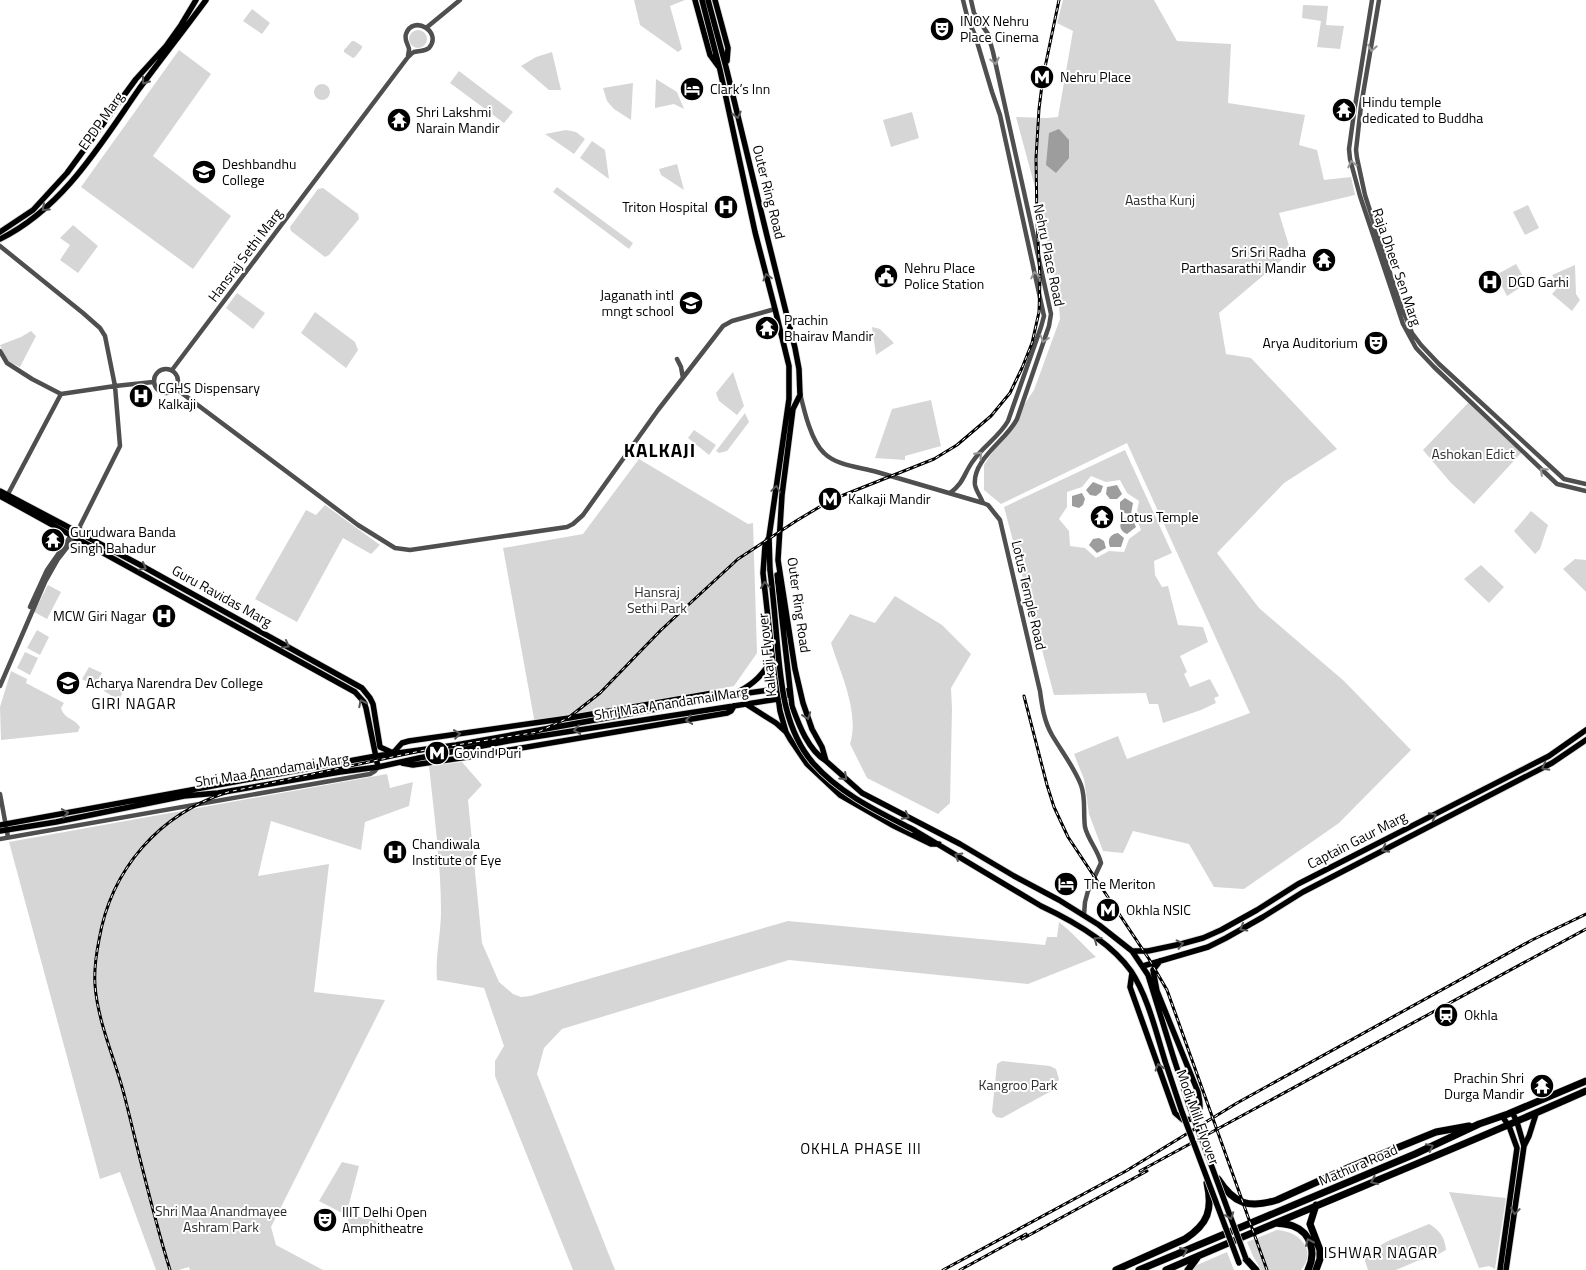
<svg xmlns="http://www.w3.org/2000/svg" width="1586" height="1270" viewBox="0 0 1586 1270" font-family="'Titillium Web',sans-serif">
<rect width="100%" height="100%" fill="#fff"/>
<!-- green -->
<path fill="#d6d6d6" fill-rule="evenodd" d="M634,0h51l-15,6 12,43 -4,3 -38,-27z
M1063,0h91l23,41 54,3 -3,59 77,12 -6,30 18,5 7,30 27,-3 4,18 -76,18 12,39 -72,61 7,41 25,4 86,91 -53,34 -67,70 42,55 85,73 67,69 -72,73 -95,66 -30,-2 -25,-43 -56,-13 -10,22 -20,-2 -14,-37 -5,-35 -10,-25 44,-18 9,23 123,-46 -123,-270 -126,61 -17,-14v-25l50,-75 26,-71 -2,-26 -19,-91 -23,-85 31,1 11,-1 15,-86 -16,-8z
M1303,5l25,1 -2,19 18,1 -4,23 -23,-2 4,-26 -19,-3z
M252,9l18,14 -8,11 -19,-13z
M409 39a9 9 0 1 1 18 0a9 9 0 1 1-18 0Z
M352,41h2l8,5v2l-7,9 -2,1 -9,-6v-2z
M179,50l32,24 -58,82 78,60 -38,53 -112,-82z
M552,52l9,38h-12l-28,-24 15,-9z
M459,71l54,41 -9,11 -54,-40z
M656,79l21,13 7,17 -10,-5 -19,4z
M633,83l-2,37 -17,-11 -7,-8 -4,-13z
M314 92a8 8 0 1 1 16 0a8 8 0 1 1-16 0Z
M912,112l7,26 -28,9 -8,-27z
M566,130l10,2 9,7 -11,15 -29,-20z
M592,141l13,9 4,29 -29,-21z
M677,164l7,26 -23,-15 -2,-6z
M557,187l76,56 -4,6 -76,-57z
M323,188l35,26 1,5 -30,36 -4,2 -34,-26 -1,-4 28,-38z
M1528,205l11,23 -14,7 -12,-23z
M73,225l25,21 -20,27 -18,-13 10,-15 -10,-7z
M1516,264l11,19 -20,13 -11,-21z
M1575,265l1,29 4,6 -8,11 -20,-17 7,-8 -7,-11z
M237,293l28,20 -12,16 -27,-21z
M315,312l40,30 3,8 -12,18 -45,-35z
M872,327l8,2 14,14 -18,12z
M31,331l5,5 -16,31 -13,-6 -7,-16 21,-8z
M733,372l11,34 -7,9 -18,-14 -3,-8z
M931,400l10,46 -36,10v4l-30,-2 17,-49z
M1469,402l53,50 -48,52 -23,-21 -28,-33z
M745,413l4,9 -22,29 -8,2 -3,-2z
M694,430l22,15 -7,10 -21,-17z
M1125,450l47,103 -18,8 1,14 7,12 6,-1 10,39 25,2 5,15 -28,14 7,16 -3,2 6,13 20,-8 9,17 -5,2 2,5 -15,7 -38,13 -5,-19h-9l-3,-11 -92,2 -50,-188zM1091,476l15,6 14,-2 7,13 12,8 -3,15 5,14 -12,9 -5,13 -15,-1 -13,7 -11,-10 -15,-2 -1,-15 -10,-12 8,-12v-15l15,-5z
M639,459l109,65 5,-1 4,130 -23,33 -199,38 -32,-176 80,-14z
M325,505l55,40 -9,9 -28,-16 -46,84 -42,-23 51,-89 10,5z
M1531,511l17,14 -8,24 -5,5 -21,-23z
M1575,559l11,1v32l-23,-23z
M1481,565l23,22 -15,16 -25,-24z
M48,585l13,7 -14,27 -13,-7z
M895,596l47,29 29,29 -20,34 1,21 -2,94 -12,11 -71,-36 -17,-34c10,-31 -10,-72 -19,-101l19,-29 25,9z
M37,630l12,7 -9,18 -13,-7z
M25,652l13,6 -8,17 -13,-7z
M89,667l13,6 -8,13 -12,-7z
M11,671l16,8 -1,4 38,20 -3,5c3,11 13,10 19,19l-2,5 -77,8 -1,-33z
M111,679l14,9 -5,10 -8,-2 -8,-5z
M462,762l20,23 -14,15 14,143 17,39 14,12 8,3 9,-1 258,-75 257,24 2,-8h10l2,-15c13,10 24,23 37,35l-68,27 -239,-24 -227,69 -18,19 -7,26 78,196h-42l-78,-194v-15l9,-15 -20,-58 -47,-8c-2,-23 4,-46 4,-69 0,-48 -7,-97 -12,-145z
M387,774l3,14 23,-6 -4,24 -44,16 -4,28 -90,-29 -13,55 71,-12 -15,128 71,8 -114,227 5,18 47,25h-133l-1,-3 -10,3h-23l-36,-98 -20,7 -91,-337z
M1002,1061l48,5 6,3 3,10 -4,10 -53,29 -6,-1 -4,-5 5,-48z
M342,1162l17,4 -13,49 -27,-14z
M1449,1192l57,6 -11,71 -6,-3 -10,2z
M349,1215l29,6 -5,13 -26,-6z
M1429,1224c11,6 16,14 17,26l-11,6 -18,5 -21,9h-28l-3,-9 1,-8 22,-12z
M1277,1230c22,1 41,20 24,40h-40l-8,-14 -6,-14z
M1227,1252l7,18h-41l4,-5z"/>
<!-- water -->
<path fill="#9d9d9d" d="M1059,129l10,11v18l-13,15 -10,-8 3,-32z
M1093,482l10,4 -2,6 -5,4 -6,-1 -4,-5z
M1117,485l5,9 -5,5h-7l-4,-5 1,-7z
M1082,493l3,6 -2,6 -4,3 -7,-2v-10z
M1125,498l8,5 -2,11 -7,-1 -4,-4v-7z
M1125,518h7l4,9 -9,7c-8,-3 -9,-11 -2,-16z
M1118,533l6,5 -3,9h-11c-3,-7 0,-13 8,-14z
M1099,538l5,3 2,7 -9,5 -8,-8 4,-6z"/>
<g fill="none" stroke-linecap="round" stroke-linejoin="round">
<!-- major casing -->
<g stroke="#dbdbdb" stroke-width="7">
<path id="major" d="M695,0l15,55 8,11
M702,0l18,70 35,162 20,77 14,57v33l-20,138 1,33
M708,0l18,67 42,173 27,108 4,21 1,26 -7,14 -11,86 -4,65 17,109 8,34 9,26 10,18 4,14 36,32 98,51 54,32 45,24 40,25 33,26 16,24 26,84
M715,0l13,48 -1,13
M0,232l33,-22 34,-37 69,-94 30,-33 15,-21 15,-25
M0,239c63,-31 100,-94 139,-150 22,-30 45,-59 67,-89
M0,491l144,76 218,121 8,10 3,6 7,43 13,6
M0,496l355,196 9,10 2,6 12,59
M768,539l-3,7 -2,27 8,72 9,66 6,21 4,7 17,25 33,31 54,31 37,18h8
M777,575l15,131c7,19 16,44 34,55
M738,692c17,-9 24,-17 34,-32
M746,704l30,19 10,9
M393,753l9,-10 7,-2 160,-23 144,-25 11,2
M402,763l11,2 55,-8 259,-44 4,-2 3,-5
M0,825l376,-69 80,-11 278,-50 43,-6 9,2
M914,830l127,76c30,14 70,37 90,65 17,26 25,61 34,90
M0,831l56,-9 128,-26 34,-3 122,-21 38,-5 41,-9 89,-17 270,-42 12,-6
M1132,951h16l33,-7 22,-6 18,-8 36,-20 41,-26 251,-128 37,-26
M1143,966l65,-19 18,-9 37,-21 40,-25 249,-129 34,-23
M1132,973l-2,14 45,126 8,7 10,-1c10,-8 7,-16 5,-27l-41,-101 -4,-21 7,-9
M1524,1146l5,-10 7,-22
M1500,1270l17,-122 -8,-22 -7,-10
M1506,1270l18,-124 -7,-24 -5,-10"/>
</g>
<!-- highway casing -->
<g stroke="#dbdbdb" stroke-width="8">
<path id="highway" d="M1218,1179c16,25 31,30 59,21l73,-33 86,-35 33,-6
M1316,1205l-6,19 10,26v9l-4,11
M1277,1223c5,1 11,1 16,3 19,7 23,28 15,44
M1246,1259l10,11
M1116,1270l69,-31c23,-15 28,-29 22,-56
M1139,1270l276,-116 64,-30 29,-10 78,-33
M1166,1270c139,-61 281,-117 420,-179
M1188,1270l9,-12"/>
</g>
<!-- minor -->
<path stroke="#4f4f4f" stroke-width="4.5" d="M971,0l3,13 14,21 5,18 58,262 -2,12 -32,93c-10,21 -45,40 -42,66 1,6 6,12 8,18
M1372,0l-17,106 -6,43 1,10 10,37 43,128 13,24 18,19 123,117 29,7
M1379,0l-18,106 -5,44 1,8 8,37 33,103 14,35 9,12 18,19 125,115 22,5
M426,28l34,-28
M0,246l83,67 17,15 5,8 10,50 5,60 -40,80v3l-5,8 -17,22 -13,23 -45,104
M0,351l7,12 25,16 29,15 54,-8 38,-4
M677,359l4,8 2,11
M154 381a12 12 0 1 1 24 0a12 12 0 1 1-24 0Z
M172,370l236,-313c2,-2 4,-4 6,-5 6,-2 10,0 15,-4 14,-16 -16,-34 -23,-14 -2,6 2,10 3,15 0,3 -1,5 -1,8
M175,388l183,137 37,23 15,2 157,-23 6,-3 10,-9 75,-105 65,-84 9,-5 43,-12
M800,393c4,17 11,48 24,60 13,13 36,14 53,19 35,10 71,21 106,31l5,2 12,15 40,171c2,15 4,30 12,44 10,17 22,32 29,50 5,13 2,28 4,42 3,13 13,23 16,36l-13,28 -3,11 -1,13
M950,493c14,-10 14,-20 23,-32 10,-15 26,-24 35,-40l33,-94 3,-11 -44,-201 -8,-23 -17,-57 -7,-15 -5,-20
M7,496l54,-102
M30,607l17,-37 25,-36
M0,794l8,43
M0,839l370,-65 5,-3 3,-4"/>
<!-- major -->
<use href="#major" stroke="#000" stroke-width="5.5"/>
<!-- highway -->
<use href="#highway" stroke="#000" stroke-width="7"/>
<!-- rail casing -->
<g stroke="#000" stroke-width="3">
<path id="rail" d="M1024,696l23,89 7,22 14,30 81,122 18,31 100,280
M1140,1171l446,-242
M1022,1239l125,-68
M170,1270c-17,-55 -30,-112 -44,-168 -9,-39 -28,-77 -31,-117 -1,-15 1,-30 4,-45 12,-71 60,-126 129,-148l197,-42 113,-18 30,-14 32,-25 61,-63 77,-71 58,-38 35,-21 103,-41 23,-14 34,-29 19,-23 12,-25 10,-25 7,-31 1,-34 -3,-57 -1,-63 3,-49 4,-32 16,-77
M943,1270l183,-99 111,-68 295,-163 54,-26
M960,1270l66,-36"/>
</g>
<!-- rail -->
<use href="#rail" stroke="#fff" stroke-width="1" stroke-dasharray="4" stroke-linecap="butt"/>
<!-- major-bridge casing -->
<g stroke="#dbdbdb" stroke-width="7" stroke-linecap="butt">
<path id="major-bridge" d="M770,570c3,24 5,47 7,71 4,43 7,88 36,122 27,31 66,49 101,67
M1174,1059l15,46 57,154
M1165,1061l17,51 57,151"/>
</g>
<!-- major-bridge -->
<use href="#major-bridge" stroke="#000" stroke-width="5.5"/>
</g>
<!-- one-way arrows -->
<defs><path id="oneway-chevron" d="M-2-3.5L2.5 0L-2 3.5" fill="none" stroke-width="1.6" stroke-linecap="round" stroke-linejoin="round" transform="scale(1.25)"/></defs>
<g stroke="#959595">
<use href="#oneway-chevron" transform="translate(1372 48) rotate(100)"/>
<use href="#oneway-chevron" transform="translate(995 61) rotate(78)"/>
<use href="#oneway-chevron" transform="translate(1352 164) rotate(-103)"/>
<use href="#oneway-chevron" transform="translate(1035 275) rotate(-102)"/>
<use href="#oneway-chevron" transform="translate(1044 339) rotate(108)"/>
<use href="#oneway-chevron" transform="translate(979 455) rotate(-47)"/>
<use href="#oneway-chevron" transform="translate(1543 471) rotate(-137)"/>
</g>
<g stroke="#595959">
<use href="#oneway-chevron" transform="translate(145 81) rotate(126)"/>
<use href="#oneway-chevron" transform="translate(737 115) rotate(77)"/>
<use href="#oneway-chevron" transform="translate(45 208) rotate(138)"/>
<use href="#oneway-chevron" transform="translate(767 277) rotate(-105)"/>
<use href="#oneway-chevron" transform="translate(776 489) rotate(-82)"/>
<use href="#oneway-chevron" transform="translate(143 567) rotate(29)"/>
<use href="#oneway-chevron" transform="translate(765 585) rotate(-96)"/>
<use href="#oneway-chevron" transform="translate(286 645) rotate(29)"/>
<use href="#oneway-chevron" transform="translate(362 703) rotate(-117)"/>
<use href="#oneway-chevron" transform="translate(807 716) rotate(70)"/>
<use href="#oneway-chevron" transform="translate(689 720) rotate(171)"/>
<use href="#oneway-chevron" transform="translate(577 730) rotate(171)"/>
<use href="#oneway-chevron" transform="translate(457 734) rotate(-8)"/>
<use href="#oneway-chevron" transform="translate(1545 767) rotate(152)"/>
<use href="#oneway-chevron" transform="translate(844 777) rotate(43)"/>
<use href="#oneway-chevron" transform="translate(65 813) rotate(-10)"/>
<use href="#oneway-chevron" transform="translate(906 816) rotate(27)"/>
<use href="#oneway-chevron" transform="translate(1433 816) rotate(-27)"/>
<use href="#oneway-chevron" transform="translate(1385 849) rotate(153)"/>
<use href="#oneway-chevron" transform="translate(958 856) rotate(-149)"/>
<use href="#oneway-chevron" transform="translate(1243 928) rotate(151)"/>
<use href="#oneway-chevron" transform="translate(1097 940) rotate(-144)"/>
<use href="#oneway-chevron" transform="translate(1180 944) rotate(-13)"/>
<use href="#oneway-chevron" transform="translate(1159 1067) rotate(-107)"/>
<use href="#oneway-chevron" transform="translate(1430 1147) rotate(-26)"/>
<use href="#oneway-chevron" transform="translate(1374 1181) rotate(157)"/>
<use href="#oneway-chevron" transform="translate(1515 1211) rotate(98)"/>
<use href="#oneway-chevron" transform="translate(1230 1216) rotate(70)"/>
<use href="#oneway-chevron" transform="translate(1309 1242) rotate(-114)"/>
<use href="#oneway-chevron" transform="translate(1184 1251) rotate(-23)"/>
</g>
<!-- icons -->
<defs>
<g id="theatre-disc" transform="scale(1.25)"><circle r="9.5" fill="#000" stroke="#fff"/><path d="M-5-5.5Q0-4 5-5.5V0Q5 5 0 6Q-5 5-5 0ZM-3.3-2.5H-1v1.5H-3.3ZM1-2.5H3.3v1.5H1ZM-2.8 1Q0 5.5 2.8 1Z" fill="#fff"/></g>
<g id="metro-disc" transform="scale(1.25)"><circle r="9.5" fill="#000" stroke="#fff"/><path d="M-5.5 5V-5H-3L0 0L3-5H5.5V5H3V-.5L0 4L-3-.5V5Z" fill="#fff"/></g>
<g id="hotel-disc" transform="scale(1.25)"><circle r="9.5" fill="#000" stroke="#fff"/><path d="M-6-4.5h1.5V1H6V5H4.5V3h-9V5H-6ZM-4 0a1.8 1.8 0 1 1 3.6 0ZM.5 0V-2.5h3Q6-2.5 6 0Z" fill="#fff"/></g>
<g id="temple-disc" transform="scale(1.25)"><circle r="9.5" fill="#000" stroke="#fff"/><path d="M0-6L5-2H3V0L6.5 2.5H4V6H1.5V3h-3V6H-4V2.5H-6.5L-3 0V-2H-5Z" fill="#fff"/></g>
<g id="university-disc" transform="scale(1.25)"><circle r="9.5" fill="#000" stroke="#fff"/><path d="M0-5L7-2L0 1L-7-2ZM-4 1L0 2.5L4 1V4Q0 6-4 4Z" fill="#fff"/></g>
<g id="hospital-disc" transform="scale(1.25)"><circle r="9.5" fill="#000" stroke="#fff"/><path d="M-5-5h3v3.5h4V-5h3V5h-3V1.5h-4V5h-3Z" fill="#fff"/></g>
<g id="civic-disc" transform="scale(1.25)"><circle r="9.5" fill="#000" stroke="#fff"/><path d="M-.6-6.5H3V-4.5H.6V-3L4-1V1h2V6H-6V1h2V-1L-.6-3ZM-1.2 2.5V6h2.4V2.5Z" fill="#fff"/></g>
<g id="school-disc" transform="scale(1.25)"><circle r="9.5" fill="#000" stroke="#fff"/><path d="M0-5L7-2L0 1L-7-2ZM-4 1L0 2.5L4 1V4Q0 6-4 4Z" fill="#fff"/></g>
<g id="station-disc" transform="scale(1.25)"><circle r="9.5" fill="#000" stroke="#fff"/><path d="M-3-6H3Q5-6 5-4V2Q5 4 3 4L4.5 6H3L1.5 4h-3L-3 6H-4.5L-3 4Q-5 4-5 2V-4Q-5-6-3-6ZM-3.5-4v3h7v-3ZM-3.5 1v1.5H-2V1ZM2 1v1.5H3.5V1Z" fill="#fff"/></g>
</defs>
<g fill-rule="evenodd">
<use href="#theatre-disc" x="942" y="29"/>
<use href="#metro-disc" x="1042" y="77"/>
<use href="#hotel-disc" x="692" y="89"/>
<use href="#temple-disc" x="1344" y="110"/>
<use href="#temple-disc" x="399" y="120"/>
<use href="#university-disc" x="204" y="172"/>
<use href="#hospital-disc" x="726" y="207"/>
<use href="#temple-disc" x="1324" y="260"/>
<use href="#civic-disc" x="886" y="276"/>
<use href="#hospital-disc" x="1490" y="282"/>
<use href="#school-disc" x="691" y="303"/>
<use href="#temple-disc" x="767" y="328"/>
<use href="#theatre-disc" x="1376" y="343"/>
<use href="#hospital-disc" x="141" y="396"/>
<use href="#metro-disc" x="830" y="499"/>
<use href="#temple-disc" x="1102" y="517"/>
<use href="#temple-disc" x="53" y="540"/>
<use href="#hospital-disc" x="164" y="616"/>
<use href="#university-disc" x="68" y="683"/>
<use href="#metro-disc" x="437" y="753"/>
<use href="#hospital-disc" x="395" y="852"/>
<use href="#hotel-disc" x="1066" y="884"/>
<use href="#metro-disc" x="1108" y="910"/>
<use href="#station-disc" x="1446" y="1015"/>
<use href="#temple-disc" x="1542" y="1086"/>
<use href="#theatre-disc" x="325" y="1220"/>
</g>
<g text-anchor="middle" stroke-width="4" stroke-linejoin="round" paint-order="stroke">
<!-- poi labels -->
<g font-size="14" fill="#000" stroke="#fff" text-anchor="start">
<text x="960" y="26">INOX Nehru<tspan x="960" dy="16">Place Cinema</tspan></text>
<text x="1060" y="82">Nehru Place</text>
<text x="710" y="94">Clark’s Inn</text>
<text x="1362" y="107">Hindu temple<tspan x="1362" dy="16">dedicated to Buddha</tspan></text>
<text x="416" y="117">Shri Lakshmi<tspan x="416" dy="16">Narain Mandir</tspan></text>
<text x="222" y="169">Deshbandhu<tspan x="222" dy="16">College</tspan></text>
<text x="708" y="212" text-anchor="end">Triton Hospital</text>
<text x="1306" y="257" text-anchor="end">Sri Sri Radha<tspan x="1306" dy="16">Parthasarathi Mandir</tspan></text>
<text x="904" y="273">Nehru Place<tspan x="904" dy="16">Police Station</tspan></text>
<text x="1508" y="287">DGD Garhi</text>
<text x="674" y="300" text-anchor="end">Jaganath intl<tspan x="674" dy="16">mngt school</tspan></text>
<text x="784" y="325">Prachin<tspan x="784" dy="16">Bhairav Mandir</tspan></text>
<text x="1358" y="348" text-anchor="end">Arya Auditorium</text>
<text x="158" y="393">CGHS Dispensary<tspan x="158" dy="16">Kalkaji</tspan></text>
<text x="848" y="504">Kalkaji Mandir</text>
<text x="1120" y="522">Lotus Temple</text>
<text x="70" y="537">Gurudwara Banda<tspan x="70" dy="16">Singh Bahadur</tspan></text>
<text x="146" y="621" text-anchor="end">MCW Giri Nagar</text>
<text x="86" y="688">Acharya Narendra Dev College</text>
<text x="454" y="758">Govind Puri</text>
<text x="412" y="849">Chandiwala<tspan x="412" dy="16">Institute of Eye</tspan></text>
<text x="1084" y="889">The Meriton</text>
<text x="1126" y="915">Okhla NSIC</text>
<text x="1464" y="1020">Okhla</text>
<text x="1524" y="1083" text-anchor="end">Prachin Shri<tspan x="1524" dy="16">Durga Mandir</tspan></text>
<text x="342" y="1217">IIIT Delhi Open<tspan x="342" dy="16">Amphitheatre</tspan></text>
</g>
<!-- street labels -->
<g font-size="14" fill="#000" stroke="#fff">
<text transform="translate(101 121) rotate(-55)" y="5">EPDP Marg</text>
<text transform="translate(769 192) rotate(76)" y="5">Outer Ring Road</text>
<text transform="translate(245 255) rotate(-53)" y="5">Hansraj Sethi Marg</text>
<text transform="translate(1049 255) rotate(78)" y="5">Nehru Place Road</text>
<text transform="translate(1397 267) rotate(71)" y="5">Raja Dheer Sen Marg</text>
<text transform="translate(1029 595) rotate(77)" y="5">Lotus Temple Road</text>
<text transform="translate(222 596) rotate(29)" y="5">Guru Ravidas Marg</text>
<text transform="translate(799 605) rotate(82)" y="5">Outer Ring Road</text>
<text transform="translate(767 655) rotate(-96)" y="5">Kalkaji Flyover</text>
<text transform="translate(671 703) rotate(-9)" y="5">Shri Maa Anandamai Marg</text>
<text transform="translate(272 770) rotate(-9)" y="5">Shri Maa Anandamai Marg</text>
<text transform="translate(1357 840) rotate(-27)" y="5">Captain Gaur Marg</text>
<text transform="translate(1198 1117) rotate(70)" y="5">Modi Mill Flyover</text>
<text transform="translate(1358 1165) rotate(-23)" y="5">Mathura Road</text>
</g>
<!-- park labels -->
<g font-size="14" fill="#2d2d2d" stroke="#fff">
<text x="1160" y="205">Aastha Kunj</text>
<text x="1473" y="459">Ashokan Edict</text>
<text x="657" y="597">Hansraj<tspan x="657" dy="16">Sethi Park</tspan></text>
<text x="1018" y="1090">Kangroo Park</text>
<text x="221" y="1216">Shri Maa Anandmayee<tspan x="221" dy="16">Ashram Park</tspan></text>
</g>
<!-- neighbourhood labels -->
<g font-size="15" letter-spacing="1" fill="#000" stroke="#fff">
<text x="134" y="709">GIRI NAGAR</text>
<text x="861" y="1154">OKHLA PHASE III</text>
<text x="1381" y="1258">ISHWAR NAGAR</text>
</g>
<!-- district labels -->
<g font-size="19" font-weight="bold" letter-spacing="1" fill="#000" stroke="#fff">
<text x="660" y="457">KALKAJI</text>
</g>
</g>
</svg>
